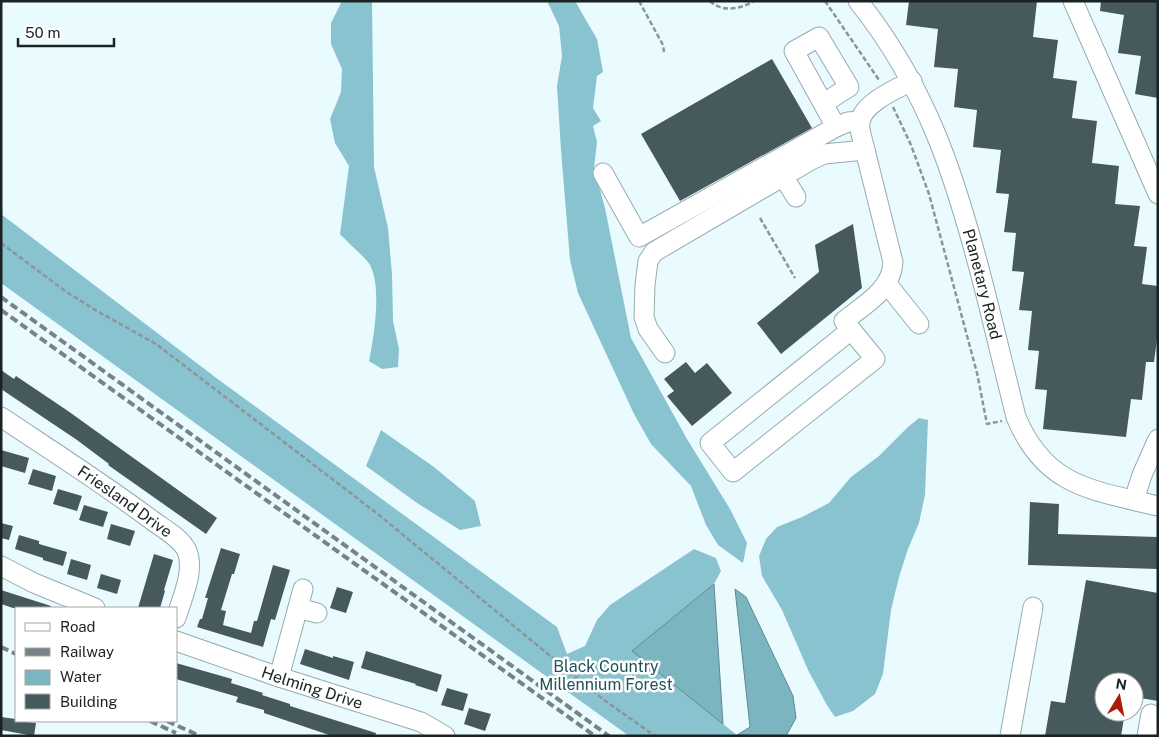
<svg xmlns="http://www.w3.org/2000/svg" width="1159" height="737" viewBox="0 0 1159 737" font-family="'Public Sans',sans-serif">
<rect width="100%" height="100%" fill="#eafbff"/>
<!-- forest -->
<path fill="#89c3cf" d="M342,1h30l2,166 14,61 4,46 1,47 6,28 -1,18 -16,2 -13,-8c5,-25 13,-73 1,-96 -3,-6 -24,-24 -30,-31l9,-68 -14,-23 -5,-24 11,-27 1,-23 -11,-25v-21z
M547,1h28l22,38 6,33 -6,4 -4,32 8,13 -8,5 4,16 -3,26 11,40 26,130 56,101 43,70 17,34 -4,20 -25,-18 -12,-20 -15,-39 -40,-42 -17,-30 -56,-121 -8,-33 -9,-110 -4,-64 5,-30 -3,-30z
M1,214l218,166 338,247 10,27 18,-8 12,-26 13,-15 84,-56 22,9 5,13 -7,13 -82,67 106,85h-109l-628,-453z
M919,418l9,2 -3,75 -6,28 -11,26 -9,28 -8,33 -8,64 -8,20 -22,17 -18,6 -7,-10 -19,-35 -27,-62 -20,-34 -3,-20 7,-17 11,-12 25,-10 27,-14 22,-26 28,-21 29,-29z
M381,430l53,37 41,34 6,25 -21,4 -43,-27 -51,-37z"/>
<!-- water -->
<path fill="#7bb5c0" stroke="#5e8991" d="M714,584l9,140 -91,-73z
M735,589l11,8 47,99 3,22 -10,18 -49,-1 13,-8z"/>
<!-- building -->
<path fill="#46595c" d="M909,1h128l-4,36 25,3 -5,38 24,3 -5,37 25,3 -5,42 27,3 -4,38 25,2 -6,40 13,1 -5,37 16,2v46l-4,30h-8l-4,38 -11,-1 -5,38 -83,-8 4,-39 -12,-1 4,-38 -11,-1 4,-39 -13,-1 5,-38 -12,-1 4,-38 -12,-1 5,-38 -13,-1 5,-43 -28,-3 4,-37 -23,-3 4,-38 -24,-2 4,-38 -32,-4z
M1101,1h57v97l-23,-4 6,-38 -23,-3 6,-38 -24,-4z
M772,59l40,69 -132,73 -39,-67z
M853,224l9,64 -81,66 -24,-31 62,-51 -4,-27z
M686,362l9,11 12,-10 25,30 -40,33 -25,-30 7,-5 -10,-12z
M1,370l13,9 2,-3 52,35 149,107 -11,16 -98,-69 1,-1 -32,-24 -76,-51z
M1,450l28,8 -4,15 -24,-7z
M33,469l23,7 -4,15 -24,-7z
M58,489l24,7 -5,15 -24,-7z
M1030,502l29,2 -1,30 100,3v32l-130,-4z
M84,505l24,7 -5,15 -24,-7z
M1,523l12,3 -4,14 -8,-2z
M111,524l24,7 -5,15 -23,-7z
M19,535l20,6v3l28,8 -4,14 -20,-6v-2l-28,-9z
M221,548l19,6 -6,20h-2l-11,36 5,1 -3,14 28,8 3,-12h3l16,-56 17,5 -15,50 -4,-1 -8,28 -66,-20 3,-8h2l6,-21h-3z
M154,554l19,6 -9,30 1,1 -5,17h-22z
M71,559l20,6 -4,15 -20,-6z
M101,574l20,6 -4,14 -20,-6z
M1086,580l72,13v108l-24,-4v-15h-30v30h21l-4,24h-76l6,-35 14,2z
M337,587l16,5 -7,21 -16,-5z
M1,590l50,16 -1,2h-37l-12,-4z
M305,649l28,9v-2l21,6 -5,18 -49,-16z
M366,651l76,24 -5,17 -22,-7 1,-1 -55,-16z
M176,663l56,16 -1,4 32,10 -1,2 28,9v2l86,27 -1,3h-43l-68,-23v-3l-28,-8 2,-5 -62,-18z
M447,688l21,6 -5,17 -22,-6z
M469,708l22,6 -6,17 -21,-7z
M1,717l15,2v2l20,2 -2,13 -33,-6z"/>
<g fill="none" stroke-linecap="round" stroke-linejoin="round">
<!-- minor casing -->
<g stroke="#96abaf" stroke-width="21">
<g id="minor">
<path id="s1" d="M858,1c72,90 100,184 128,294 10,41 20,82 30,122 29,70 76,73 142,89"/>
<path d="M1073,1l85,193"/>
<path d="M824,103l25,-16 -30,-50 -25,14 42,76"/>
<path d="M603,173l36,64 197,-110 12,-5 12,-1"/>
<path d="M783,176l13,21"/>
<path d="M887,284l32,40"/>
<path d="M851,330l-141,113 23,29 142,-113 -31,-38c20,-16 48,-31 49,-59l-32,-128c-1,-4 -2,-8 -1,-12 3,-19 36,-33 52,-41"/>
<path d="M665,353l-17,-24 -4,-12 1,-32 3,-24 6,-9 157,-92 13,-6 41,-4"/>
<path id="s2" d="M1,417c51,34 103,67 152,104 11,8 28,17 34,30 8,20 -5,47 -11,67"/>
<path d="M1134,500l8,-25 16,-36"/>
<path d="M1,566l33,17 61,25"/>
<path d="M298,608l19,5"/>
<path id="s3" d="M176,641l103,36 142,45 24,14"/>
<path d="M279,677l24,-88"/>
<path d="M1010,736l23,-129"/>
<path d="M1147,736l4,-22"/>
</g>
</g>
<!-- path -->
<path stroke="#8a9799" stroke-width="2.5" stroke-dasharray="5 2.5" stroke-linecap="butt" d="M639,1l24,44 1,7
M710,1c12,12 31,8 44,0
M825,1l54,79
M893,107l18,38 18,49 48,179 10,51 15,-3
M760,218l35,60
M1,243l64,48 32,20 59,33 218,167 230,189 51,36"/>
<!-- minor -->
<use href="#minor" stroke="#fff" stroke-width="19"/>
<!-- rail -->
<path stroke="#778386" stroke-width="4" stroke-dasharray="8 4" stroke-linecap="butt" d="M1,297l608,439
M1,310l594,426
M1,647l15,7
M150,721l26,12
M167,721l33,15"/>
</g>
<g text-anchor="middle" stroke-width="5" stroke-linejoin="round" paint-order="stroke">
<!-- street labels -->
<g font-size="16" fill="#1a2223" stroke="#fff">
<text dy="6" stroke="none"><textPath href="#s1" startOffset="312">Planetary Road</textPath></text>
<text dy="6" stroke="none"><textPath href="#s2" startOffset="150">Friesland Drive</textPath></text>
<text dy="6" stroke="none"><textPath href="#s3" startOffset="144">Helming Drive</textPath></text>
</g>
<!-- park labels -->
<g font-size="16" fill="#1f525b" stroke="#fff">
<text x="606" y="672">Black Country<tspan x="606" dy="18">Millennium Forest</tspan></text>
</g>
</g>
<!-- border -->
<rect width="1159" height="737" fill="none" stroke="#1a2223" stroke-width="5"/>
<!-- legend -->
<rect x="15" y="607" width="162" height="115" fill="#ffffff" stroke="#a3a7a7"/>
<rect x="25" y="623" width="25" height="8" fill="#ffffff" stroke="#a3a7a7"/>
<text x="60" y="632" font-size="15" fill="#1a2223">Road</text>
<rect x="25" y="648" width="25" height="8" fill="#778386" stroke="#a3a7a7"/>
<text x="60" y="657" font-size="15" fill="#1a2223">Railway</text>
<rect x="25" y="670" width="25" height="15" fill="#7bb5c0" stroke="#a3a7a7"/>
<text x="60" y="682" font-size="15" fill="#1a2223">Water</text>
<rect x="25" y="694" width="25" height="15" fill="#46595c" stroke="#a3a7a7"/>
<text x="60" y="707" font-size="15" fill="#1a2223">Building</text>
<!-- north arrow -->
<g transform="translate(1119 697) rotate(10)"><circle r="24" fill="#ffffff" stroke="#a3a7a7"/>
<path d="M0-4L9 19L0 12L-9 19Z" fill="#ab1b07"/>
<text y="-8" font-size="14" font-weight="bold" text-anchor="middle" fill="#1a2223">N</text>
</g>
<!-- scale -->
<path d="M18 38v8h96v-8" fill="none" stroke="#1a2223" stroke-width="2.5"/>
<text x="25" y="38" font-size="15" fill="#1a2223" stroke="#ffffff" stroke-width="4" paint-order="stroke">50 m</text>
</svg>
